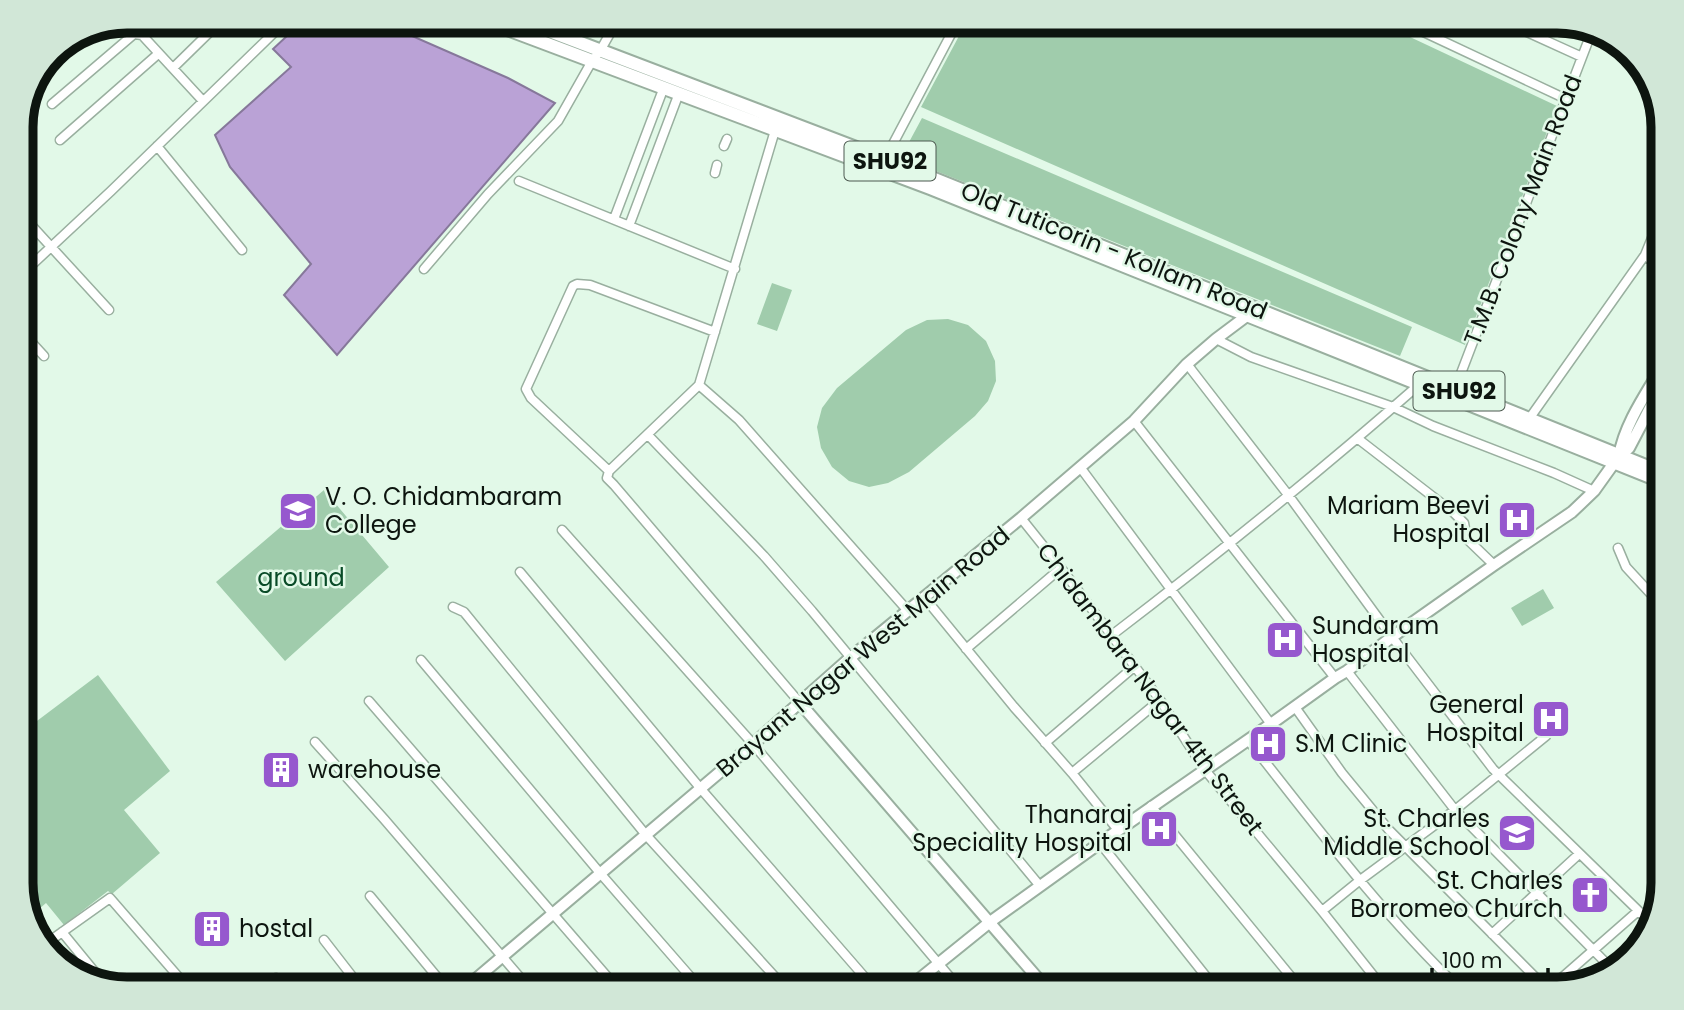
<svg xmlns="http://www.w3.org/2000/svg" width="1684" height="1010" viewBox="0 0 1684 1010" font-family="Poppins,sans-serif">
<rect width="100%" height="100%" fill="#e2f9e8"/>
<!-- green -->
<path fill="#a0ccac" d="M967,21h409l181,85 -92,239 -544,-238z
M922,118l490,209 -12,29 -499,-199z
M772,283l20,7 -15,41 -20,-7z
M948,319l20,6 18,16 9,20 1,20 -8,20 -13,15 -66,56 -21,11 -19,4 -20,-6 -17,-14 -11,-19 -4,-21 5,-19 15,-20 69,-58 21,-10z
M324,490l65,77 -104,94 -69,-79z
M1543,589l11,19 -32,18 -11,-18z
M98,675l72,96 -46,39 36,43 -48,41 -4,-3 -44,34 -18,-22 -16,14 -9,-28v-156z"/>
<!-- water -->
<path fill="#baa2d6" stroke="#86789a" stroke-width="2" d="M303,21h75l130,57 47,25 -218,252 -53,-60 27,-31 -81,-97 -15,-32 76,-68 -18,-18z"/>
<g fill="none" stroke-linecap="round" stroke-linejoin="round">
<!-- street casing -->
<g stroke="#99af9f" stroke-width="11">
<path id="street" d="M1400,21l166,78
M1518,28l64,29
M142,35l61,66
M173,68l48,-47
M52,104l82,-70 8,1 15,-14
M776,127l-77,258 -90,86 -2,7 7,7 186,218
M60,140l98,-86
M157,146l85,104
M724,146l3,-7
M885,159l73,-138
M715,173l2,-8
M519,181l216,88
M21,214l88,96
M614,219l50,-132
M1663,223l-9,10 -9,22 18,16
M629,226l50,-133
M424,269l64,-75 70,-73 34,-60 8,-10 17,-30
M21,275l90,-84 175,-170
M21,331l23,25
M1216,339l35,18 142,50 40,19 121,47 40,18
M1187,364l102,132 103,141 101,132 159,155
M699,385l40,35 169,191
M1455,389l137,-358
M1529,419l116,-164
M1134,421l201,257
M648,435l116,121 48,55 228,275
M1357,438l97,75 10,10 3,16 27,26
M1080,467l191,257
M609,471l-78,-73 -5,-9 47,-103 4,-2 13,1 125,47
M1021,518l40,50 99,132 45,70 117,141 62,78
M562,530l191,214 207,245
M1618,548l8,19 24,26 5,1 5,-4 3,-14
M520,572l181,217 174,200
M1655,594l8,12
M924,597l90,110 58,66 46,57
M453,607l11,5 182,223 140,154
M1112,635c106,-81 210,-165 310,-253
M966,649l95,-81
M421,660l179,213 101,116
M1347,671l108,139 159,161
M369,701l249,288
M1295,707l47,66 47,57 158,159
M1248,740c68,86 133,173 212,249
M315,742l69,77 146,170
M1045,743l90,-77
M1072,773l88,-73
M1151,806l150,183
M1100,843l116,146
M370,896l77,93
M1322,911l37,-30 96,-71 91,-74
M62,932l41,50
M1492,934l87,-80
M324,940l38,49
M44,945l66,-47 79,91
M77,975l12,-9
M276,978l8,11
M1549,989l89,-78"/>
</g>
<!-- secondary casing -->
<g stroke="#99af9f" stroke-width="14">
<path id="secondary" d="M1619,456c6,-33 27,-62 44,-91
M800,703l247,286
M464,989l289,-245 97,-86 171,-140 113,-97 53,-57 29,-25 36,-27
M907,989l83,-67 110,-79 171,-119 64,-46 12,-7 45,-34 102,-72 78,-53 22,-21 25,-35 10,-8 34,-65"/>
</g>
<!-- primary casing -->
<g stroke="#99af9f" stroke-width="16">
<path id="primary" d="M486,21l444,167 733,294
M523,21l362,138 778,314"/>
</g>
<!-- street -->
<use href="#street" stroke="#fff" stroke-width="8"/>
<!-- secondary -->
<use href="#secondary" stroke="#fff" stroke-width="10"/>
<!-- primary -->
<use href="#primary" stroke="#fff" stroke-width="12"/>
</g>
<!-- icons -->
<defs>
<g id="university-square" transform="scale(2.0125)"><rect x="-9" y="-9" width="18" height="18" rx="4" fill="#9658ce" stroke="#e2f9e8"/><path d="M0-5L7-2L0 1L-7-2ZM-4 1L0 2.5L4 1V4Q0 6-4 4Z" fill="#fff"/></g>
<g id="hospital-square" transform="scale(2.0125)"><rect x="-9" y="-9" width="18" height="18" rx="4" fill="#9658ce" stroke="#e2f9e8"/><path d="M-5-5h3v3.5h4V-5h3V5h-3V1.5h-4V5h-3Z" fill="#fff"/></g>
<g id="building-square" transform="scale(2.0125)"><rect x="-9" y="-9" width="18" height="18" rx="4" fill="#9658ce" stroke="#e2f9e8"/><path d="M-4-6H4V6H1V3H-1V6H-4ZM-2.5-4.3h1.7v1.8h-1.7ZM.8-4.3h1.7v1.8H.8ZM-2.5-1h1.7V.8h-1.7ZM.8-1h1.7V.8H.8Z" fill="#fff"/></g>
<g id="school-square" transform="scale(2.0125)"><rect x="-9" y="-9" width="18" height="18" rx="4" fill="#9658ce" stroke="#e2f9e8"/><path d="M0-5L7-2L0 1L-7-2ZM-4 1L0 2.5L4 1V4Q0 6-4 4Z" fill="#fff"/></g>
<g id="church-square" transform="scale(2.0125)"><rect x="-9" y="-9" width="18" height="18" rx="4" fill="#9658ce" stroke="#e2f9e8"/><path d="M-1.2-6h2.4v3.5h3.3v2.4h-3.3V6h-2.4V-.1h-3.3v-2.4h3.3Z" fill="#fff"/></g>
</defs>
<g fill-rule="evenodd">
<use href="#university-square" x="298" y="511"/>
<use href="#hospital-square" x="1517" y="520"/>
<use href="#hospital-square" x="1285" y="640"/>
<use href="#hospital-square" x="1551" y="719"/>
<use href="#hospital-square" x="1268" y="744"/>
<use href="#building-square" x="281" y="770"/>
<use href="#hospital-square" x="1159" y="829"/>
<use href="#school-square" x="1517" y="833"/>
<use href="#church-square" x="1590" y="895"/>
<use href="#building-square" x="212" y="929"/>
</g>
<g text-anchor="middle" stroke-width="5" stroke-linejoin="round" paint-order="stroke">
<!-- shield labels -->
<g fill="#e2f9e8" stroke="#4d5950" stroke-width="2">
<rect x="844.5" y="141.5" width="91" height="39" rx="5"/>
<rect x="1413.5" y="371.5" width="91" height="39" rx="5"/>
</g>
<g font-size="23" font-weight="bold" fill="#0d150f">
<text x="890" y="169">SHU92</text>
<text x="1459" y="399">SHU92</text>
</g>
<!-- street labels -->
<g font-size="24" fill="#0d150f" stroke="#e2f9e8">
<text transform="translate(1523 210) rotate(-69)" y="8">T.M.B. Colony Main Road</text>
<text transform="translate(1114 251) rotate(22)" y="8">Old Tuticorin - Kollam Road</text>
<text transform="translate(863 652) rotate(-40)" y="8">Brayant Nagar West Main Road</text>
<text transform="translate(1150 689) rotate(53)" y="8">Chidambara Nagar 4th Street</text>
</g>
<!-- poi labels -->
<g font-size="24" fill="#0d150f" stroke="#e2f9e8" text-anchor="start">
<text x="325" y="505">V. O. Chidambaram<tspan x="325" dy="28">College</tspan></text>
<text x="1490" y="514" text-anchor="end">Mariam Beevi<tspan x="1490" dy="28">Hospital</tspan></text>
<text x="1312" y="634">Sundaram<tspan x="1312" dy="28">Hospital</tspan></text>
<text x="1524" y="713" text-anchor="end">General<tspan x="1524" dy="28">Hospital</tspan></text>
<text x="1295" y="752">S.M Clinic</text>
<text x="308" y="778">warehouse</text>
<text x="1132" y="823" text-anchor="end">Thanaraj<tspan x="1132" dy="28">Speciality Hospital</tspan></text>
<text x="1490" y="827" text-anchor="end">St. Charles<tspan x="1490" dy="28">Middle School</tspan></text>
<text x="1563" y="889" text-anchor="end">St. Charles<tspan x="1563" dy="28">Borromeo Church</tspan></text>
<text x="239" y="937">hostal</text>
</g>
<!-- park labels -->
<g font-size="24" fill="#094b27" stroke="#e2f9e8">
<text x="301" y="586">ground</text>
</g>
</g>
<!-- crop -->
<path d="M0 0H1684V1010H0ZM127 33H1557A94 94 0 0 1 1651 127V883A94 94 0 0 1 1557 977H127A94 94 0 0 1 33 883V127A94 94 0 0 1 127 33Z" fill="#d1e7d7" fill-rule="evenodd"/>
<path fill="none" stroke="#0d150f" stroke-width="9" d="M127 33H1557A94 94 0 0 1 1651 127V883A94 94 0 0 1 1557 977H127A94 94 0 0 1 33 883V127A94 94 0 0 1 127 33Z"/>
<!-- scale -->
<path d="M1432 968v10h116v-10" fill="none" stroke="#0d150f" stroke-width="3.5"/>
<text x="1442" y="968" font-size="21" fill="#0d150f" stroke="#e2f9e8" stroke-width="5" paint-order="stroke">100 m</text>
</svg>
